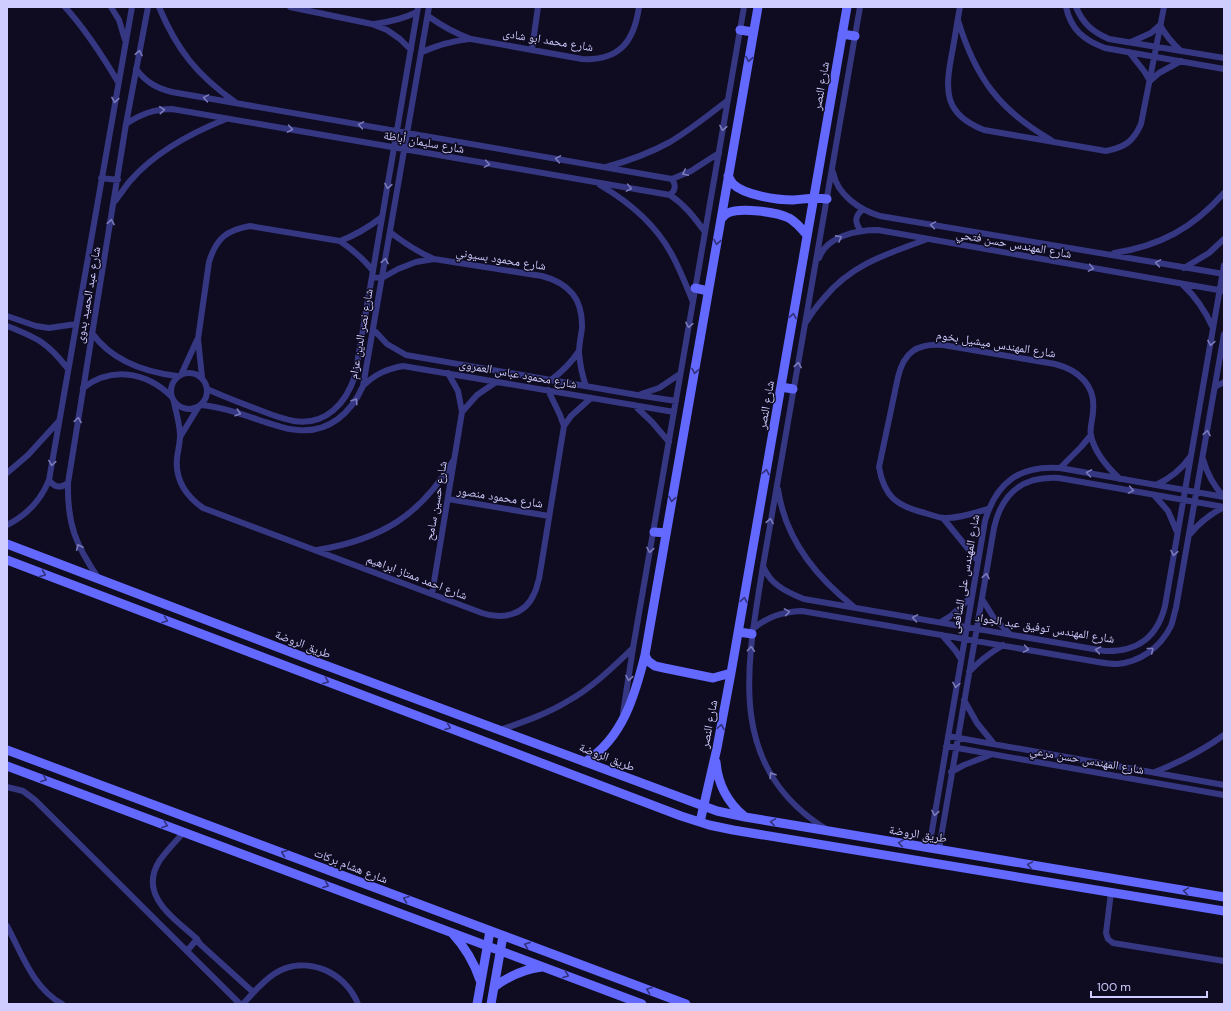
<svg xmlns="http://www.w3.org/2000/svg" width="1231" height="1011" viewBox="0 0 1231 1011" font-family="'DM Sans','Noto Naskh Arabic',sans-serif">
<rect width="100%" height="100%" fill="#0f0c21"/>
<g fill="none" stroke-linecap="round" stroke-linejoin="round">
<!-- street -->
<path stroke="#363782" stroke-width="6" d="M65,7c21,23 37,48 53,75
M111,7l8,13 6,20
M159,7c18,43 38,68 76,95
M290,7l82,17 15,6 13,9 11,11
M960,7c-3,15 -5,31 -8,46 -7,37 -9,61 32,77l122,21c19,-4 27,-9 35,-27l23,-117
M1066,7c5,23 18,33 39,41l119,21
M1076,7c7,17 17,25 33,32l115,19
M428,16c14,10 26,17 43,23l111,20c37,2 52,-17 57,-52
M958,20c17,57 41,90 93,120
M374,24c16,-2 29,-5 43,-12
M1131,42l20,-9 9,-8c6,11 12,18 21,26
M532,49l6,-42
M422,52c16,-7 30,-11 47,-13
M1129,52l15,19 6,10 9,-8 22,-12
M136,69c10,13 20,19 36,23l500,87 19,-8 28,-18
M126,124c15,-10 28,-15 46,-15l498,86c15,10 24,22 35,37
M606,167c22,-6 44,-14 64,-25 20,-12 39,-27 58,-42
M833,172c4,23 27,38 47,44l344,58
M101,178l17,2
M600,185c29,17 55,39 71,68 9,16 15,32 22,49
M670,195c6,-5 6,-10 2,-16
M115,201c5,-6 10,-14 15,-20 25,-29 61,-48 96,-62
M861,231c-7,-9 -6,-15 2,-22
M390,232c14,11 28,20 44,27l108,17c27,7 41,23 40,52 -1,8 -3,16 -3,25 1,11 3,22 7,33
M340,241c16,-6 29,-14 42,-24
M1114,253c46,-7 79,-25 110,-60
M819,258c8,-22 38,-28 59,-28l346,61
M1184,268l25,-15 15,-14
M372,277l10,1 16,-9 18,-7 18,-3
M1182,284c14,13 23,26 31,44
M7,316l29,10 13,2 27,-4
M807,321c4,-8 11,-16 17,-23 27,-33 62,-44 101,-58
M7,326c31,12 41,17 61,43
M373,329l14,15 19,11 231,40 39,6
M92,333c20,28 52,39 85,43
M171 391a18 18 0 1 1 36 0a18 18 0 1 1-36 0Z
M181,375l16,-35
M202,377l-4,-38 11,-77c7,-23 17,-32 41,-36l90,15c13,9 23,17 33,30
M551,380c12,-9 20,-17 28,-29
M363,386c12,-12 24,-17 40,-20l271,46
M1215,387l9,-5
M83,388c29,-22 63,-16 88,8
M207,389c18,8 36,15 55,22 10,4 21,8 32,10 32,5 52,-18 61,-45l63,-369
M641,394l18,-6 21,-14
M174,402c2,11 6,22 6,34 0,7 -2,14 -3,22 -2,21 9,38 26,50l279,105c20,7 43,2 52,-19 3,-5 3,-10 5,-15l25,-153 -4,-11 -12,-25
M201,405c22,2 43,10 64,17 11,3 21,8 33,8 31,3 53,-17 65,-44l66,-379
M634,405l18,17 17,20
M462,412l15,-17 19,-13
M564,426l7,-10 20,-18
M180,437l19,-31
M1203,459c4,15 10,26 21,38
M1060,468l21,-21 10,-12
M7,473l21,-18 31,-34
M49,480c5,7 11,9 19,3
M1156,485c15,-7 25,-15 34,-28
M778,489c7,50 37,87 75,117
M1154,495l14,16 9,21
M448,499l101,17
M988,509c-14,4 -30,10 -45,9 -6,-1 -12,-3 -18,-5 -28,-7 -41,-16 -46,-46l19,-90c6,-25 19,-34 45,-32l112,19c23,6 41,21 38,47 0,8 -4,18 -2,25 4,17 16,31 29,43
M943,518l35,43
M7,525c20,-10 34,-25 42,-45l83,-473
M1190,534c10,-12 20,-20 34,-27
M317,550c63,-10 103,-34 136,-89
M763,566c7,18 23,26 41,33l301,52c32,1 52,-13 60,-45l59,-341
M99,579c-23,-33 -32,-55 -31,-96l58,-359 22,-117
M432,594l30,-182 -4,-21 -10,-18
M982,599l12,19 16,16
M941,622l11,-7 20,-19
M753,629c15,-13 30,-17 49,-18l296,51c6,1 13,2 19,2 23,-2 43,-16 54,-38 2,-5 3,-12 5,-18l48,-274
M942,635l13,15 6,9
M969,672c10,-11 21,-19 34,-27
M964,700l13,23 17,21
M623,713l10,-65 111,-641
M500,730c23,-8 47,-16 68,-29 25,-14 45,-34 65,-53
M948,736l276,49
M946,746l278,49
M951,772l13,-7 26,-10
M1155,772c25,-10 47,-21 69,-37
M7,787l16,4 12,9 205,204
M826,829c-101,-63 -79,-164 -63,-263l97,-559
M184,832c-8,9 -17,18 -24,28 -23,35 14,58 37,79l3,5 53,48
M929,848l56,-327c11,-38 34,-56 75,-53l164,29
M939,849l55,-321c8,-36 29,-52 65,-50l165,29
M1111,892l-5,41 2,6 5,4 111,18
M7,926c15,28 26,62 55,78
M187,951l10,-12
M243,1004c9,-10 19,-22 31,-30 31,-20 71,-3 84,30"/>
<!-- secondary -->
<path stroke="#6368ff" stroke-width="9" d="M740,30l13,2
M842,34l13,2
M728,176c2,3 3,6 5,8 11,11 44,16 60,16 13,-1 20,-3 34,-1
M721,219c2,-2 4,-5 7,-6 13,-6 48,-1 61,5 7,4 13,11 18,17
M695,288l13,3
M781,387l12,2
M654,532l12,1
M7,544l307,117 403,150 28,6 479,80
M7,560l674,256 28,9 24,5 491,81
M739,632l13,2
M645,655l3,6 7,5 9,2 49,10 18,-5
M7,750l679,254
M585,762c38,-24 50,-67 60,-107l113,-648
M716,762c2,23 11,40 28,54
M7,766l635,238
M700,822l17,-74 14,-75 116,-666
M452,933c13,14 22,29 28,47
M494,987c15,-11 30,-18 48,-20
M477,1004l13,-73
M491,1004l12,-68"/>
</g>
<!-- one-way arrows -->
<defs><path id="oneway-chevron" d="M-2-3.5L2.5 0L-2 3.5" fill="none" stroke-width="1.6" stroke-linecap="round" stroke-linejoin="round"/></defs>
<g stroke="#7b7aba">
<use href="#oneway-chevron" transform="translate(139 53) rotate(-79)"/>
<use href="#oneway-chevron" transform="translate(206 98) rotate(-170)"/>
<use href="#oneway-chevron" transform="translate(115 100) rotate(100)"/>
<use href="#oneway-chevron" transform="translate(162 110) rotate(-5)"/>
<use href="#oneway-chevron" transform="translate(361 125) rotate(-170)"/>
<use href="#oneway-chevron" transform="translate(723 128) rotate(100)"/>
<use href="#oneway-chevron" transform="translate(290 129) rotate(10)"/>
<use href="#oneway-chevron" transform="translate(558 159) rotate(-170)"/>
<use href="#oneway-chevron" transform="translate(487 164) rotate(10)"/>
<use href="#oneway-chevron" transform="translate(685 173) rotate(155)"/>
<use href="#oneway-chevron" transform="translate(388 186) rotate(100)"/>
<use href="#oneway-chevron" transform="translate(629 188) rotate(10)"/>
<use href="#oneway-chevron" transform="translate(111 222) rotate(-80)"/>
<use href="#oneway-chevron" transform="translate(933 225) rotate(-171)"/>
<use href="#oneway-chevron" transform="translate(839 238) rotate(-29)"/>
<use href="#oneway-chevron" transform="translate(385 261) rotate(-80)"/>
<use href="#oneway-chevron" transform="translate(1158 263) rotate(-170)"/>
<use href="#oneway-chevron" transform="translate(1091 268) rotate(10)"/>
<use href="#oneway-chevron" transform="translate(689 325) rotate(100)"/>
<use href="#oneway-chevron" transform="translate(1211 343) rotate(100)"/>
<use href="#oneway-chevron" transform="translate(798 365) rotate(-80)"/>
<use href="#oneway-chevron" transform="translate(355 401) rotate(-57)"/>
<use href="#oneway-chevron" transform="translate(238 413) rotate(18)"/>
<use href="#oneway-chevron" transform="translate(78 420) rotate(-81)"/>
<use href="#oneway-chevron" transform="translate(1207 433) rotate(-80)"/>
<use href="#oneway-chevron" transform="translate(52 463) rotate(99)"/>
<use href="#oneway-chevron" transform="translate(1089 473) rotate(-170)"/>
<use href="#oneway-chevron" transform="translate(1131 490) rotate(10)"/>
<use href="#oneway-chevron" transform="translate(770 521) rotate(-80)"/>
<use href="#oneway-chevron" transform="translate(79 547) rotate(-115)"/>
<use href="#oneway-chevron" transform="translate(650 550) rotate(100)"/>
<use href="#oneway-chevron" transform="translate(1174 553) rotate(100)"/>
<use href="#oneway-chevron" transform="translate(986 576) rotate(-80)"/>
<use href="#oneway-chevron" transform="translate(787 612) rotate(-9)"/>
<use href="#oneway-chevron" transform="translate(915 618) rotate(-170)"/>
<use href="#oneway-chevron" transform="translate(751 649) rotate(-86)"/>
<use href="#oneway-chevron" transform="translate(1026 649) rotate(10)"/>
<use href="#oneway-chevron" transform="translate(1098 650) rotate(-170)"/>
<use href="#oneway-chevron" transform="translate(1151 650) rotate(-39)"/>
<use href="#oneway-chevron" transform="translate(629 678) rotate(99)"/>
<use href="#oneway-chevron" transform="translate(956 685) rotate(100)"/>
<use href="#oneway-chevron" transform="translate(772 775) rotate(-122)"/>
<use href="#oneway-chevron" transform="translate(935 813) rotate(100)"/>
</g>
<g stroke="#31317a">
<use href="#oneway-chevron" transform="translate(749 59) rotate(100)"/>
<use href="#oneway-chevron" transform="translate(717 242) rotate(100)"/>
<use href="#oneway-chevron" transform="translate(793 316) rotate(-80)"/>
<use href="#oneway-chevron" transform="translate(695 371) rotate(100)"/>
<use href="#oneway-chevron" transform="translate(766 472) rotate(-80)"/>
<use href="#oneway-chevron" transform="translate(672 499) rotate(100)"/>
<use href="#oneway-chevron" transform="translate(43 574) rotate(21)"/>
<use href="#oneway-chevron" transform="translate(744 600) rotate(-80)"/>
<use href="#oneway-chevron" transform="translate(165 620) rotate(21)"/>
<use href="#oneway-chevron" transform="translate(326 681) rotate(21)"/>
<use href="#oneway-chevron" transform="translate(448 727) rotate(21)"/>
<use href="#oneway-chevron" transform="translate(721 727) rotate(-79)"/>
<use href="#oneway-chevron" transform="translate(44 779) rotate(20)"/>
<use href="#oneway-chevron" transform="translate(773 822) rotate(-171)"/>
<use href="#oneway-chevron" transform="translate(165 825) rotate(20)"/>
<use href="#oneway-chevron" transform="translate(901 843) rotate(-171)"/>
<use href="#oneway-chevron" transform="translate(284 853) rotate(-159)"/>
<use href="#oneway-chevron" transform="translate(1030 865) rotate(-170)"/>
<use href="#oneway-chevron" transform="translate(326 885) rotate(21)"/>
<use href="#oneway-chevron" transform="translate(1186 891) rotate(-171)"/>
<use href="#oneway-chevron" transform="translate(406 899) rotate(-159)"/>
<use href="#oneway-chevron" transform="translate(527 945) rotate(-160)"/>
<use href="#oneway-chevron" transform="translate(566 975) rotate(21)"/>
<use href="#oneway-chevron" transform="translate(649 990) rotate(-160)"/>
</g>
<g text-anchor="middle" stroke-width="3" stroke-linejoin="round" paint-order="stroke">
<!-- street labels -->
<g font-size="12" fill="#cfccff" stroke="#0f0c21">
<text transform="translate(548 40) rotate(9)" y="4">شارع محمد ابو شادى</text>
<text transform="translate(821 86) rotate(-80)" y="4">شارع النصر</text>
<text transform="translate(424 142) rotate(10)" y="4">شارع سليمان أباظة</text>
<text transform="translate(1014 244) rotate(10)" y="4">شارع المهندس حسن فتحي</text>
<text transform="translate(501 259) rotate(9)" y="4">شارع محمود بسيوني</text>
<text transform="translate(88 295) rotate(-80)" y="4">شارع عبد الحميد بدوى</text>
<text transform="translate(361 334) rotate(-80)" y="4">شارع نصر الدين عزام</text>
<text transform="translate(996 344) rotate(9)" y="4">شارع المهندس ميشيل بخوم</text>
<text transform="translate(518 374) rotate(10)" y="4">شارع محمود عباس العمروى</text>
<text transform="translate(766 405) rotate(-80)" y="4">شارع النصر</text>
<text transform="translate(500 497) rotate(9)" y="4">شارع محمود منصور</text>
<text transform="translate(436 501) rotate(-80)" y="4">شارع حسين سامح</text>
<text transform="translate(965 574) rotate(-80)" y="4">شارع المهندس على الشافعى</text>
<text transform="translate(417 577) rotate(21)" y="4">شارع احمد ممتاز ابراهيم</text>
<text transform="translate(1045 628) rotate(9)" y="4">شارع المهندس توفيق عبد الجواد</text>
<text transform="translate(303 644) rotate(21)" y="4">طريق الروضة</text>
<text transform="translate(709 724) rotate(-79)" y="4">شارع النصر</text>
<text transform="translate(607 757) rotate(21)" y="4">طريق الروضة</text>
<text transform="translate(1087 760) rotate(10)" y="4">شارع المهندس حسن مرعي</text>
<text transform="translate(918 834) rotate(9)" y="4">طريق الروضة</text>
<text transform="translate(351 866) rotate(21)" y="4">شارع هشام بركات</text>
</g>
</g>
<!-- border -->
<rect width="1231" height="1011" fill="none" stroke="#cfccff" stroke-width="16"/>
<!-- scale -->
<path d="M1091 991v6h116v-6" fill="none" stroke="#cfccff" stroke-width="2"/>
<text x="1097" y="991" font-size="12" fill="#cfccff" stroke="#0f0c21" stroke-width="3" paint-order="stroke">100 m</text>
</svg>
